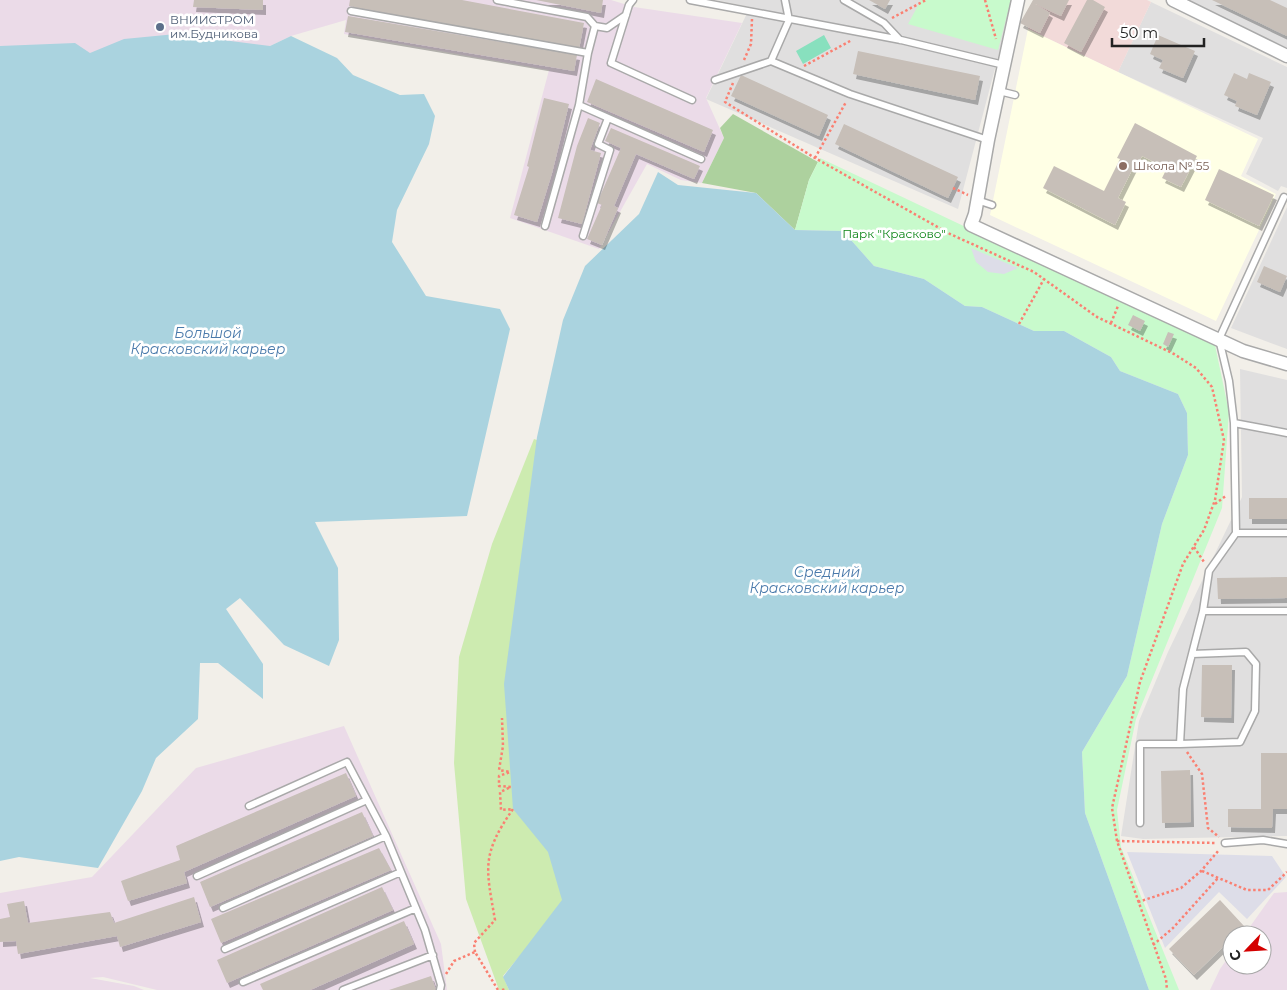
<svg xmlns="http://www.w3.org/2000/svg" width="1287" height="990" viewBox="0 0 1287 990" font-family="Montserrat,sans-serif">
<defs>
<filter id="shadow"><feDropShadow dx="3" dy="5" stdDeviation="0" flood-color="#0004"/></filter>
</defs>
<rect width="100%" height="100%" fill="#f2efe9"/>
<!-- residential -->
<path fill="#e0dfdf" d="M716,0h297l-55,209 -252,-110 44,-92z
M1188,0h99v48z
M1151,2l136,65v121l-6,-2 -3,5 -32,-17 17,-36 -145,-66z
M1287,207v142l-56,-21z
M1240,369l47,11v456l-144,3 -22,-3 18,-115 29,-69 74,-155z"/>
<!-- commercial -->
<path fill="#f2dad9" d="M1034,0h113l4,2 -33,70 -90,-43z"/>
<!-- industrial -->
<path fill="#ebdbe8" d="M0,0h611l23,7 108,16 -36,75 18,40 -22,45 -21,-3 -34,-16 -48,85 -89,-31 39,-148 -205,-36 2,-14 -55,16 -21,10 -180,7 -90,-7z
M344,726l97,218 6,46h-290l-54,-13 -13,1 44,8 10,4h-144v-97l92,-16 104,-109z
M1287,892v98h-77l10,-21 12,-17v13h30v-30h-18l30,-42z"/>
<!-- education -->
<path fill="#ffffe5" d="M1028,29l230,110 -17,37 35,18 -60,127 -226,-106z"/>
<!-- grass -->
<path fill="#cdebb0" d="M534,439l6,2 11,409 18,47 -66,79 6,14h-10l-33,-91 -12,-136 5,-106 33,-113z"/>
<!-- forest -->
<path fill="#add19e" d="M733,114l85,48 -9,18 -14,50 -39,-37 -54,-10 22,-45 -4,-10z"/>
<!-- park -->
<path fill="#c8facc" d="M921,0h90l-13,50 -90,-26z
M820,158l395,187 14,67 -7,96 -86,211 -19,91 4,37 58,143h-30l-64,-177 -3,-61 45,-76 35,-152 26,-69 -1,-42 -9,-19 -58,-23 -9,-14 -47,-26h-30l-52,-24 -17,-1 -41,-27 -50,-13 -31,-35 -48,-1 14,-50z"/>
<!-- pitch -->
<path fill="#88e0be" d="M824,35l7,13 -28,16 -7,-13z"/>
<!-- plaza -->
<path fill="#dddde8" d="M971,248l47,20 -14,6 -16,-2 -12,-10z
M1127,852l145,4 14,21 -39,42 -28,-27 -54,56z"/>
<!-- water -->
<path fill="#aad3df" d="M176,34l94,12 21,-10 46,22 16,17 47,20 24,-1 11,22 -6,28 -32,66 -5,32 34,54 74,13 10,20 -43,187 -152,6 23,46 1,72 -10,26 -45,-21 -44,-47 -14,11 37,55v35l-45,-36h-18l-2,56 -42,39 -14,33 -44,77 -79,-11 -19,4v-815l75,-3 15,10 34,-14z
M658,172l20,13 78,8 39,37 48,1 31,35 50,13 41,27 17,1 52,24h30l47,26 9,14 58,23 9,19 1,42 -26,69 -35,152 -45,76 3,61 64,177h-640l-6,-13 59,-77 -14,-48 -35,-43 -9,-125 33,-247 26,-117 22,-54 54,-52z"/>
<!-- building -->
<path fill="#c7bfb8" filter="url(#shadow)" d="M194,0h69v10l-70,-3z
M350,0h112l122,23 -5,26 -230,-43z
M536,0h67l-2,13z
M869,0h21l-5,9z
M1033,0h36l-8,16 -26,-12 15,9 -10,20 -20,-10z
M1087,0h6l12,7 -24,45 -17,-9z
M1212,0h58l17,8v28z
M348,16l229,39 -3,16 -229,-39z
M1158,35l37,16 -12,27 -24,-10 4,-8 -13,-6z
M858,51l122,25 -5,24 -122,-26z
M1234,73l13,6 2,-6 22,9 -14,33 -22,-9 2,-5 -13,-6z
M741,75l87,40 -9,21 -88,-40z
M596,79l117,51 -9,22 -117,-50z
M544,98l25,6 -17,69 -15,49 -23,-7 15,-48 -2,-1z
M588,118l12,5 -10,27 11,3 -19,71 -24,-6 19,-72z
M1135,123l62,33 -16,31 -19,-9 5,-10 -25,-12 -6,11 -2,-1 -16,32 8,4 -11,23 -72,-37 11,-22 50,25 16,-32 -3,-1z
M844,124l114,53 -10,21 -113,-54z
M611,128l89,38 -6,13 -58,-25 -22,52 4,2 -16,37 -15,-6 15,-34 -5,-2 24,-55 -16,-7z
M1219,169l55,26 -15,31 -54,-26z
M1264,266l23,10 -7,16 -23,-10z
M1133,315l12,6 -5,10 -12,-6z
M1168,332l6,2 -6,13 -5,-3z
M1249,498h38v21h-38z
M1287,577v21l-69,1 -1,-21z
M1202,665h30l-1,53 -30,-1z
M1261,753h26v56h-14l-1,19 -44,-1v-18h33z
M1190,770l1,52 -29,1 -1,-52z
M346,773l10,23 -172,76 3,11 -59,18 -7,-20 59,-21 -4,-14z
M362,812l11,24 -163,71 -10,-25z
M379,848l12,22 -170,73 -10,-24z
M382,887l11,23 -166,73 -10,-23z
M194,897l7,25 -81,25 -3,-11 -99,18 -2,-13 -16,1v-23l10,-2 -3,-13 17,-3 4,22 82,-11 4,11z
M1220,900l24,26 -12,9v3l-38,37 -25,-26z
M404,921l10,23 -104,46h-47l-3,-6z
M431,976l5,14h-47z"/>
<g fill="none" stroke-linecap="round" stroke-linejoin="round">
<!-- lane casing -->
<g stroke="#a9a9a9" stroke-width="9">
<path id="lane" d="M497,0l90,17 8,9 12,2 19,-13
M633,0l-4,5 -18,58 81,37
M690,0l211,40 103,25
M785,0l4,20 -18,41 79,33 138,46
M844,0l40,23 16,17
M351,11l237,42 7,-27
M715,80l56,-19
M999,91l16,4
M579,105l122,54
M1284,197l-65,142 10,42 5,42 53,10
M977,200l15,5
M545,226l34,-121 9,-52
M583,236l27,-86 -12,-6 10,-26
M1234,423l2,110h51
M1236,533l-27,38 -6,40h84
M1180,744l60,-2 15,-31 1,-47 -10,-12 -54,2
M249,806l98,-44 39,74 39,94 16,55 -1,5
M1140,823v-79h40l3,-55 20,-78
M1225,843l38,-3 24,4
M197,876l170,-76
M223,908l163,-72
M225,949l176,-77
M243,982l173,-74
M343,990l90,-35"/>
</g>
<!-- street casing -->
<g stroke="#a9a9a9" stroke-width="15">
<path id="street" d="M1018,0l-30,140 -13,74 -4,11 272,126 44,13
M1173,0l114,56"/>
</g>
<!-- path -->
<path stroke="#fa8072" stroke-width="2.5" stroke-dasharray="2.5 2.5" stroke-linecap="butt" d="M985,0l11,39
M892,18l34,-18
M744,60l7,-16 1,-25
M804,66l48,-26
M733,83l-8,19 90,56 135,76 84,38 63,45 77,37 22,14 16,19 12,53 -9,60 -11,30 -21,34 -43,118 -28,126 5,33 49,138 1,11
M815,158l31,-56
M953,188l15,7
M1111,323l7,-17
M1019,324l25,-45
M1215,504l12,-9
M1194,547l10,15
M1187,752l15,22 6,54 11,9
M1117,841l99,2
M1202,871l45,19h21l19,-18
M1138,902l43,-14 20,-17 18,-21
M1153,945l20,-17 45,-50
M475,952l-1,-9 21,-23c-9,-52 -14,-65 18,-111l-12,1 -1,-18 11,-5 -12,-1v-10l11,-4 -11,-2 4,-24 -1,-28
M446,974l8,-13 21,-9 23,38
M502,990l4,-1"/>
<!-- lane -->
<use href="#lane" stroke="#fff" stroke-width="6"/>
<!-- street -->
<use href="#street" stroke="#fff" stroke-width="12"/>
</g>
<!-- markers -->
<circle fill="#5c6f8a" stroke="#fff" stroke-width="2" cx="160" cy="27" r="5"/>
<circle fill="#8d6e63" stroke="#fff" stroke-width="2" cx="1123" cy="166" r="5"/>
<g text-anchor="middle" stroke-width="5" stroke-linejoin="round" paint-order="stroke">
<!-- service labels -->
<g font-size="12" fill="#4e5e75" stroke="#fff" text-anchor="start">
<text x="170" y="24">ВНИИСТРОМ<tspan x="170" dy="14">им.Будникова</tspan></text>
</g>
<!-- education labels -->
<g font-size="12" fill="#785e54" stroke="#fff" text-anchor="start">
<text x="1133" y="170">Школа № 55</text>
</g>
<!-- park labels -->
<g font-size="12" fill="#0c8416" stroke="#fff">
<text x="894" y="238">Парк "Красково"</text>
</g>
<!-- water labels -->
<g font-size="14" font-style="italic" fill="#4a7aab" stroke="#fff">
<text x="208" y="338">Большой<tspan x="208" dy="16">Красковский карьер</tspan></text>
<text x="827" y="577">Средний<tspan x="827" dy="16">Красковский карьер</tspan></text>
</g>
</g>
<!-- north arrow -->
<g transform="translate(1247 950) rotate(245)"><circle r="24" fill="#ffffff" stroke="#a7a7a7"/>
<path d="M0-4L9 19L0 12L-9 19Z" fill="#d40000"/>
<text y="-8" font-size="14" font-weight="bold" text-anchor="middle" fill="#222222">С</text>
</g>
<!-- scale -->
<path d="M1112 38v8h92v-8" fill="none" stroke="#222222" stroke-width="2.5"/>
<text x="1120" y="38" font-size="15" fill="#222222" stroke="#ffffff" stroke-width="4" paint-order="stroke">50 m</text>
</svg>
